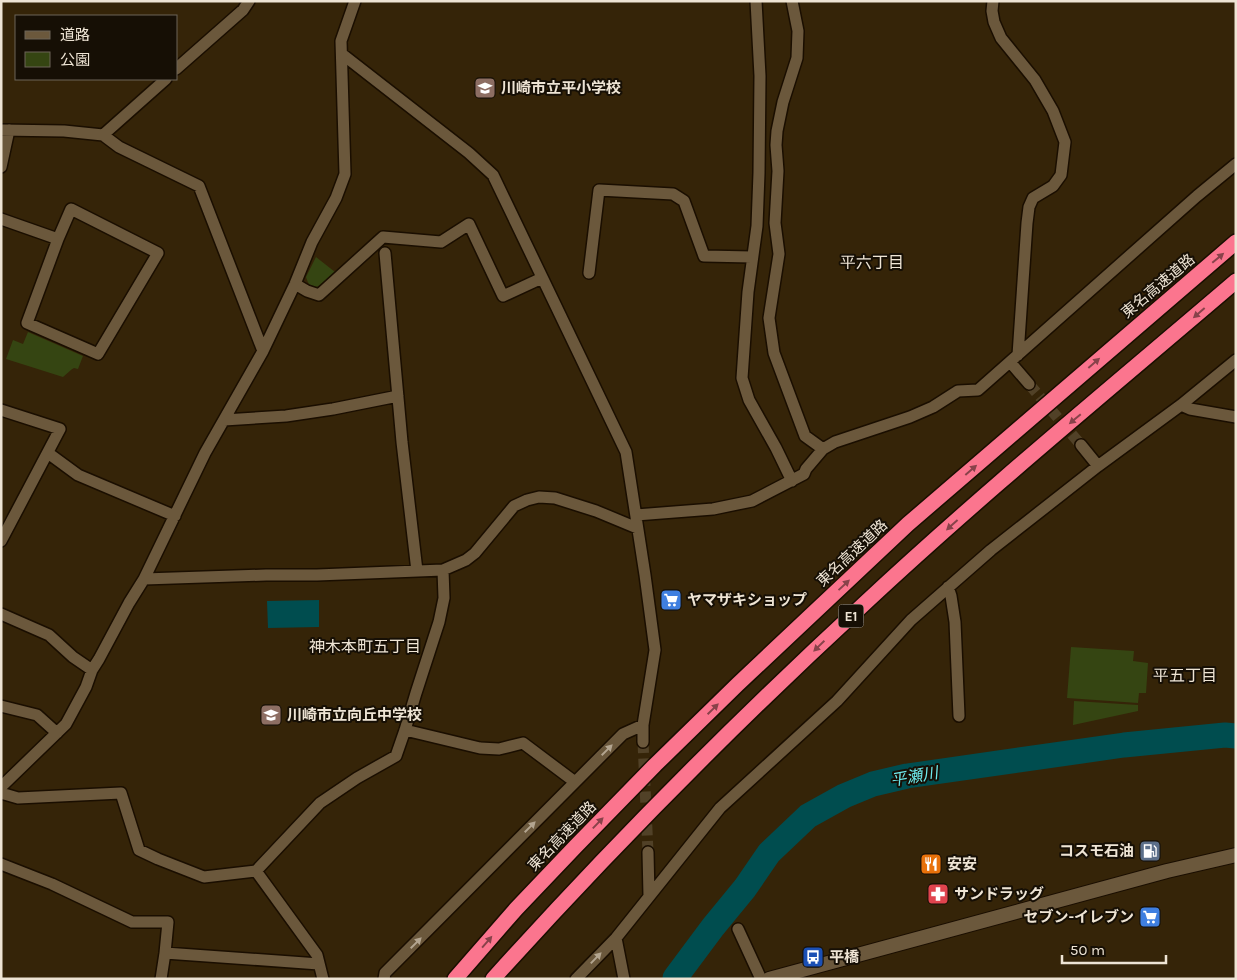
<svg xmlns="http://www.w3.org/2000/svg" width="1237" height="980" viewBox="0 0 1237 980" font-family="Karla,'Noto Sans JP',sans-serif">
<rect width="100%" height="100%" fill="#352408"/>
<!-- green -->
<path fill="#354512" d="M316,257l19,15c-9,9 -23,26 -29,5z
M28,332l55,24 -5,13 -4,-1c-4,2 -7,6 -11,9l-57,-18 7,-19 10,4z
M1071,647l63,4 -1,10 15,2 -2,30h-7l-1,10 -71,-5z
M1074,701l64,4v6l-65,14z"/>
<!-- water -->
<path fill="#004d4f" d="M319,600v27l-51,1 -1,-27z"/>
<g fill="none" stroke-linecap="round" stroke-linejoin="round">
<!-- river -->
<path stroke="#004d4f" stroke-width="25" d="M675,978l38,-51 32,-39 24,-35 39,-37 36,-20 29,-12 34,-8 217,-31 101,-10 11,1"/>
<!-- minor-tunnel -->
<path stroke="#514127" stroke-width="11" stroke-dasharray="11 5.5" stroke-linecap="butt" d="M1029,384l52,61
M643,742l5,110"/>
<!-- minor casing -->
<g stroke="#1a0e00" stroke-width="14">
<path id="minor" d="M756,1l4,75 -1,97 -2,53 -9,66 -6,86 7,22 27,48 16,33
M792,1l6,30 -1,27 -14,44 -6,29 -1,14 2,26 -3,52 4,31 -10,64 5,35 31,83 18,13
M993,1l-1,10 2,11 7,16 34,42 18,31 12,31 -4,33 -8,11 -20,12 -4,9 -2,16 -9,132
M342,54l127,99 24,22 133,277 19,123 10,75 -12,75v17
M176,69l67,-59 6,-9
M1,130l63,1 39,4 63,-56
M103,135l16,12 80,39 64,165
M1,167l8,-37
M71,209l87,44 -60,101 -71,-31 31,-84z
M1,219l57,20
M385,253l17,189 15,129
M589,273l10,-83 74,4 11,7 20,55 48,1
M295,284l12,7 12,4 64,-58 58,5 28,-18 34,72 39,-18
M1010,362l19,22
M1181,405l9,4 46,8
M1,410l59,19 -59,112
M224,420l62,-4 47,-7 65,-13
M1081,445l17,21
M48,453l30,22 97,41
M636,515l77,-6 39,-8 52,-27 2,-5 17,-20 12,-7 75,-25 23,-10 25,-16 20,-1 219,-194 39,-32
M144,579l122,-4h51l126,-5 23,-10 9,-7 39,-47 13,-6 12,-3 16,1 41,13 41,17
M948,587l3,9 4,26 4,94
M1,614l48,21 24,22 19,13
M1,706l36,9 20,18
M405,730l75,18 19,1 24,-6 52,39
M1,787l65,-63 20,-37 6,-17 7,-11 30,-56 15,-24 61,-126 58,-102 32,-67 17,-42 24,-44 9,-24 -4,-133 14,-40
M1,793l17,5 103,-5 18,57 19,9 46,18 52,-6 64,-68 37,-25 39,-22 9,-26 11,-37 23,-71 5,-24 -1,-28
M648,852l1,44
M1,864l51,20 80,38h36l-3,31 -4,26
M256,871l61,84 6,24
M738,929l23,50
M616,938l8,41
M165,953l154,11
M384,979l1,-6 238,-239 20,-9
M576,979l40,-41 104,-130 117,-107 74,-81 80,-70 107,-84 83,-61 55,-45"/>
</g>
<!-- tertiary casing -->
<g stroke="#1a0e00" stroke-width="16">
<path id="tertiary" d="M769,979l398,-108 69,-16"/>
</g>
<!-- motorway casing -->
<g stroke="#1a0e00" stroke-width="18">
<path id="motorway" d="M455,979l61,-70 60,-63 79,-81 83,-81 170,-160 328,-282
M493,979c118,-131 242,-256 371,-375 120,-112 247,-216 372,-323"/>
</g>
<!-- minor -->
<use href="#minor" stroke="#6b583c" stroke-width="11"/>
<!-- tertiary -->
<use href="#tertiary" stroke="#6b583c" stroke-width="14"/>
<!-- motorway -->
<use href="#motorway" stroke="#fb758e" stroke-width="15"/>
</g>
<!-- one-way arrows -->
<defs><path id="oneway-solid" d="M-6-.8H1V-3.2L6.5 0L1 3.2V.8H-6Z" transform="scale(1.25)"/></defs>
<g fill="#88424a">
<use href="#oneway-solid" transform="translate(1218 258) rotate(-40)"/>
<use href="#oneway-solid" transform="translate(1199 313) rotate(139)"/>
<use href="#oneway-solid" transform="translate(1094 363) rotate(-41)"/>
<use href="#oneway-solid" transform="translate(1075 419) rotate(140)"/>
<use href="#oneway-solid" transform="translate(971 470) rotate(-41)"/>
<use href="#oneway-solid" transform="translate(952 525) rotate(138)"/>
<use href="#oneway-solid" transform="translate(844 585) rotate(-43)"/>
<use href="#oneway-solid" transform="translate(819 646) rotate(136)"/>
<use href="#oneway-solid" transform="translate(713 709) rotate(-44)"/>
<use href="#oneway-solid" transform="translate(598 823) rotate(-46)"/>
<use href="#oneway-solid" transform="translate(487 942) rotate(-49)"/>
</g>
<g fill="#b3a590">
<use href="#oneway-solid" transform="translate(607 750) rotate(-45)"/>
<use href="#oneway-solid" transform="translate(530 827) rotate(-45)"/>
<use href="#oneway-solid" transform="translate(416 943) rotate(-45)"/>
<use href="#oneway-solid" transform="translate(596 958) rotate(-46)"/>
</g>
<!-- icons -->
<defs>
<g id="school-square" transform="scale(1.125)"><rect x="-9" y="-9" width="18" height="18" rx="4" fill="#8d6e63" stroke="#160f05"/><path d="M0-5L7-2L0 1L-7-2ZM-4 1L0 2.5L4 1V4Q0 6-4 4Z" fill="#fff"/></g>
<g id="supermarket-square" transform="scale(1.125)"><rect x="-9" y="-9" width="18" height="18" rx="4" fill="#3f7fe0" stroke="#160f05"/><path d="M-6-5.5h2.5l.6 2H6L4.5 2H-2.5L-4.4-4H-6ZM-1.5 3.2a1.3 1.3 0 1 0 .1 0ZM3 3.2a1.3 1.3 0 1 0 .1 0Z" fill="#fff"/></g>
<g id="fuel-square" transform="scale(1.125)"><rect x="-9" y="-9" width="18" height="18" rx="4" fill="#5c6f8a" stroke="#160f05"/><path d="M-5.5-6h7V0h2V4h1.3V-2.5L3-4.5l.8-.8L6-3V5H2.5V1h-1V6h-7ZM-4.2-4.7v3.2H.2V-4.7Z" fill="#fff"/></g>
<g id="restaurant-square" transform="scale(1.125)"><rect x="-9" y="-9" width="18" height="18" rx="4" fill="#e8710a" stroke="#160f05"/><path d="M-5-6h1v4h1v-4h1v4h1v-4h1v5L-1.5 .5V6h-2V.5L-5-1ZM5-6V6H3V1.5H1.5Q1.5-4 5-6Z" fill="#fff"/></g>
<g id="pharmacy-square" transform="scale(1.125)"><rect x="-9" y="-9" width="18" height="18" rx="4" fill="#e0444e" stroke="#160f05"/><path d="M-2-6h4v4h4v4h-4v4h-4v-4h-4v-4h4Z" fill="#fff"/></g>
<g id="bus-square" transform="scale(1.125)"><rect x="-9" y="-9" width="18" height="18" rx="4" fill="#1a4fb4" stroke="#160f05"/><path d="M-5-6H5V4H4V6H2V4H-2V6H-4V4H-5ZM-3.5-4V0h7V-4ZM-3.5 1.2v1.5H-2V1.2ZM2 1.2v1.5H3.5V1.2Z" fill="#fff"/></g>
</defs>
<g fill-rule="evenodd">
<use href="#school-square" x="485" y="88"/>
<use href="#supermarket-square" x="671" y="600"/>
<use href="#school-square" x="271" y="715"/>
<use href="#fuel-square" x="1150" y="851"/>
<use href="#restaurant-square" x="931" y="864"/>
<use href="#pharmacy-square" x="938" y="894"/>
<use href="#supermarket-square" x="1150" y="917"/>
<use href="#bus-square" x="813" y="957"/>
</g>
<g text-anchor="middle" stroke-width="4" stroke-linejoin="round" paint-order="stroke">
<!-- shield labels -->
<rect fill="#160f05" stroke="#ada496" stroke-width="1" x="838.5" y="604.5" width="25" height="23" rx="4"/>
<g font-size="14" font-weight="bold" fill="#eee4d4">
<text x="851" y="621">E1</text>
</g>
<!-- poi labels -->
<g font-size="15" font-weight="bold" fill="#eee4d4" stroke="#160f05" text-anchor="start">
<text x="501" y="93">川崎市立平小学校</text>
<text x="687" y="605">ヤマザキショップ</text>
<text x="287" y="720">川崎市立向丘中学校</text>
<text x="1134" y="856" text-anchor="end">コスモ石油</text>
<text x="947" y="869">安安</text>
<text x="954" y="899">サンドラッグ</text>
<text x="1134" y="922" text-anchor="end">セブン-イレブン</text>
<text x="829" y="962">平橋</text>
</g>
<!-- street labels -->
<g font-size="15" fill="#eee4d4" stroke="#160f05">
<text transform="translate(1158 286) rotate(-40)" y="5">東名高速道路</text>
<text transform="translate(852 553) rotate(-43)" y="5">東名高速道路</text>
<text transform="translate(562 836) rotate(-46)" y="5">東名高速道路</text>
</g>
<!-- neighbourhood labels -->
<g font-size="16" fill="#eee4d4" stroke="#160f05">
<text x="872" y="268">平六丁目</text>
<text x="365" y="652">神木本町五丁目</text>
<text x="1185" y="681">平五丁目</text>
</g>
<!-- water labels -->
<g font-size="16" font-style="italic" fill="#6eebed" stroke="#160f05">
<text transform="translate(914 776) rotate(-10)" y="6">平瀬川</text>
</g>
</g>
<!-- border -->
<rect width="1237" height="980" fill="none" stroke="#eee4d4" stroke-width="5"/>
<!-- legend -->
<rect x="15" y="15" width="162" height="65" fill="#160f05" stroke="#6c6458"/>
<rect x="25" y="31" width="25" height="8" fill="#6b583c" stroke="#6c6458"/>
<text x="60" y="40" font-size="15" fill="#eee4d4">道路</text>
<rect x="25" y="52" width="25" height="15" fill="#354512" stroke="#6c6458"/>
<text x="60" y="65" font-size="15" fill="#eee4d4">公園</text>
<!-- scale -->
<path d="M1062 955v8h104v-8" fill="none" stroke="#eee4d4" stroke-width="2.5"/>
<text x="1070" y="955" font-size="15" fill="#eee4d4" stroke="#160f05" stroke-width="4" paint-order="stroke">50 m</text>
</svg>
